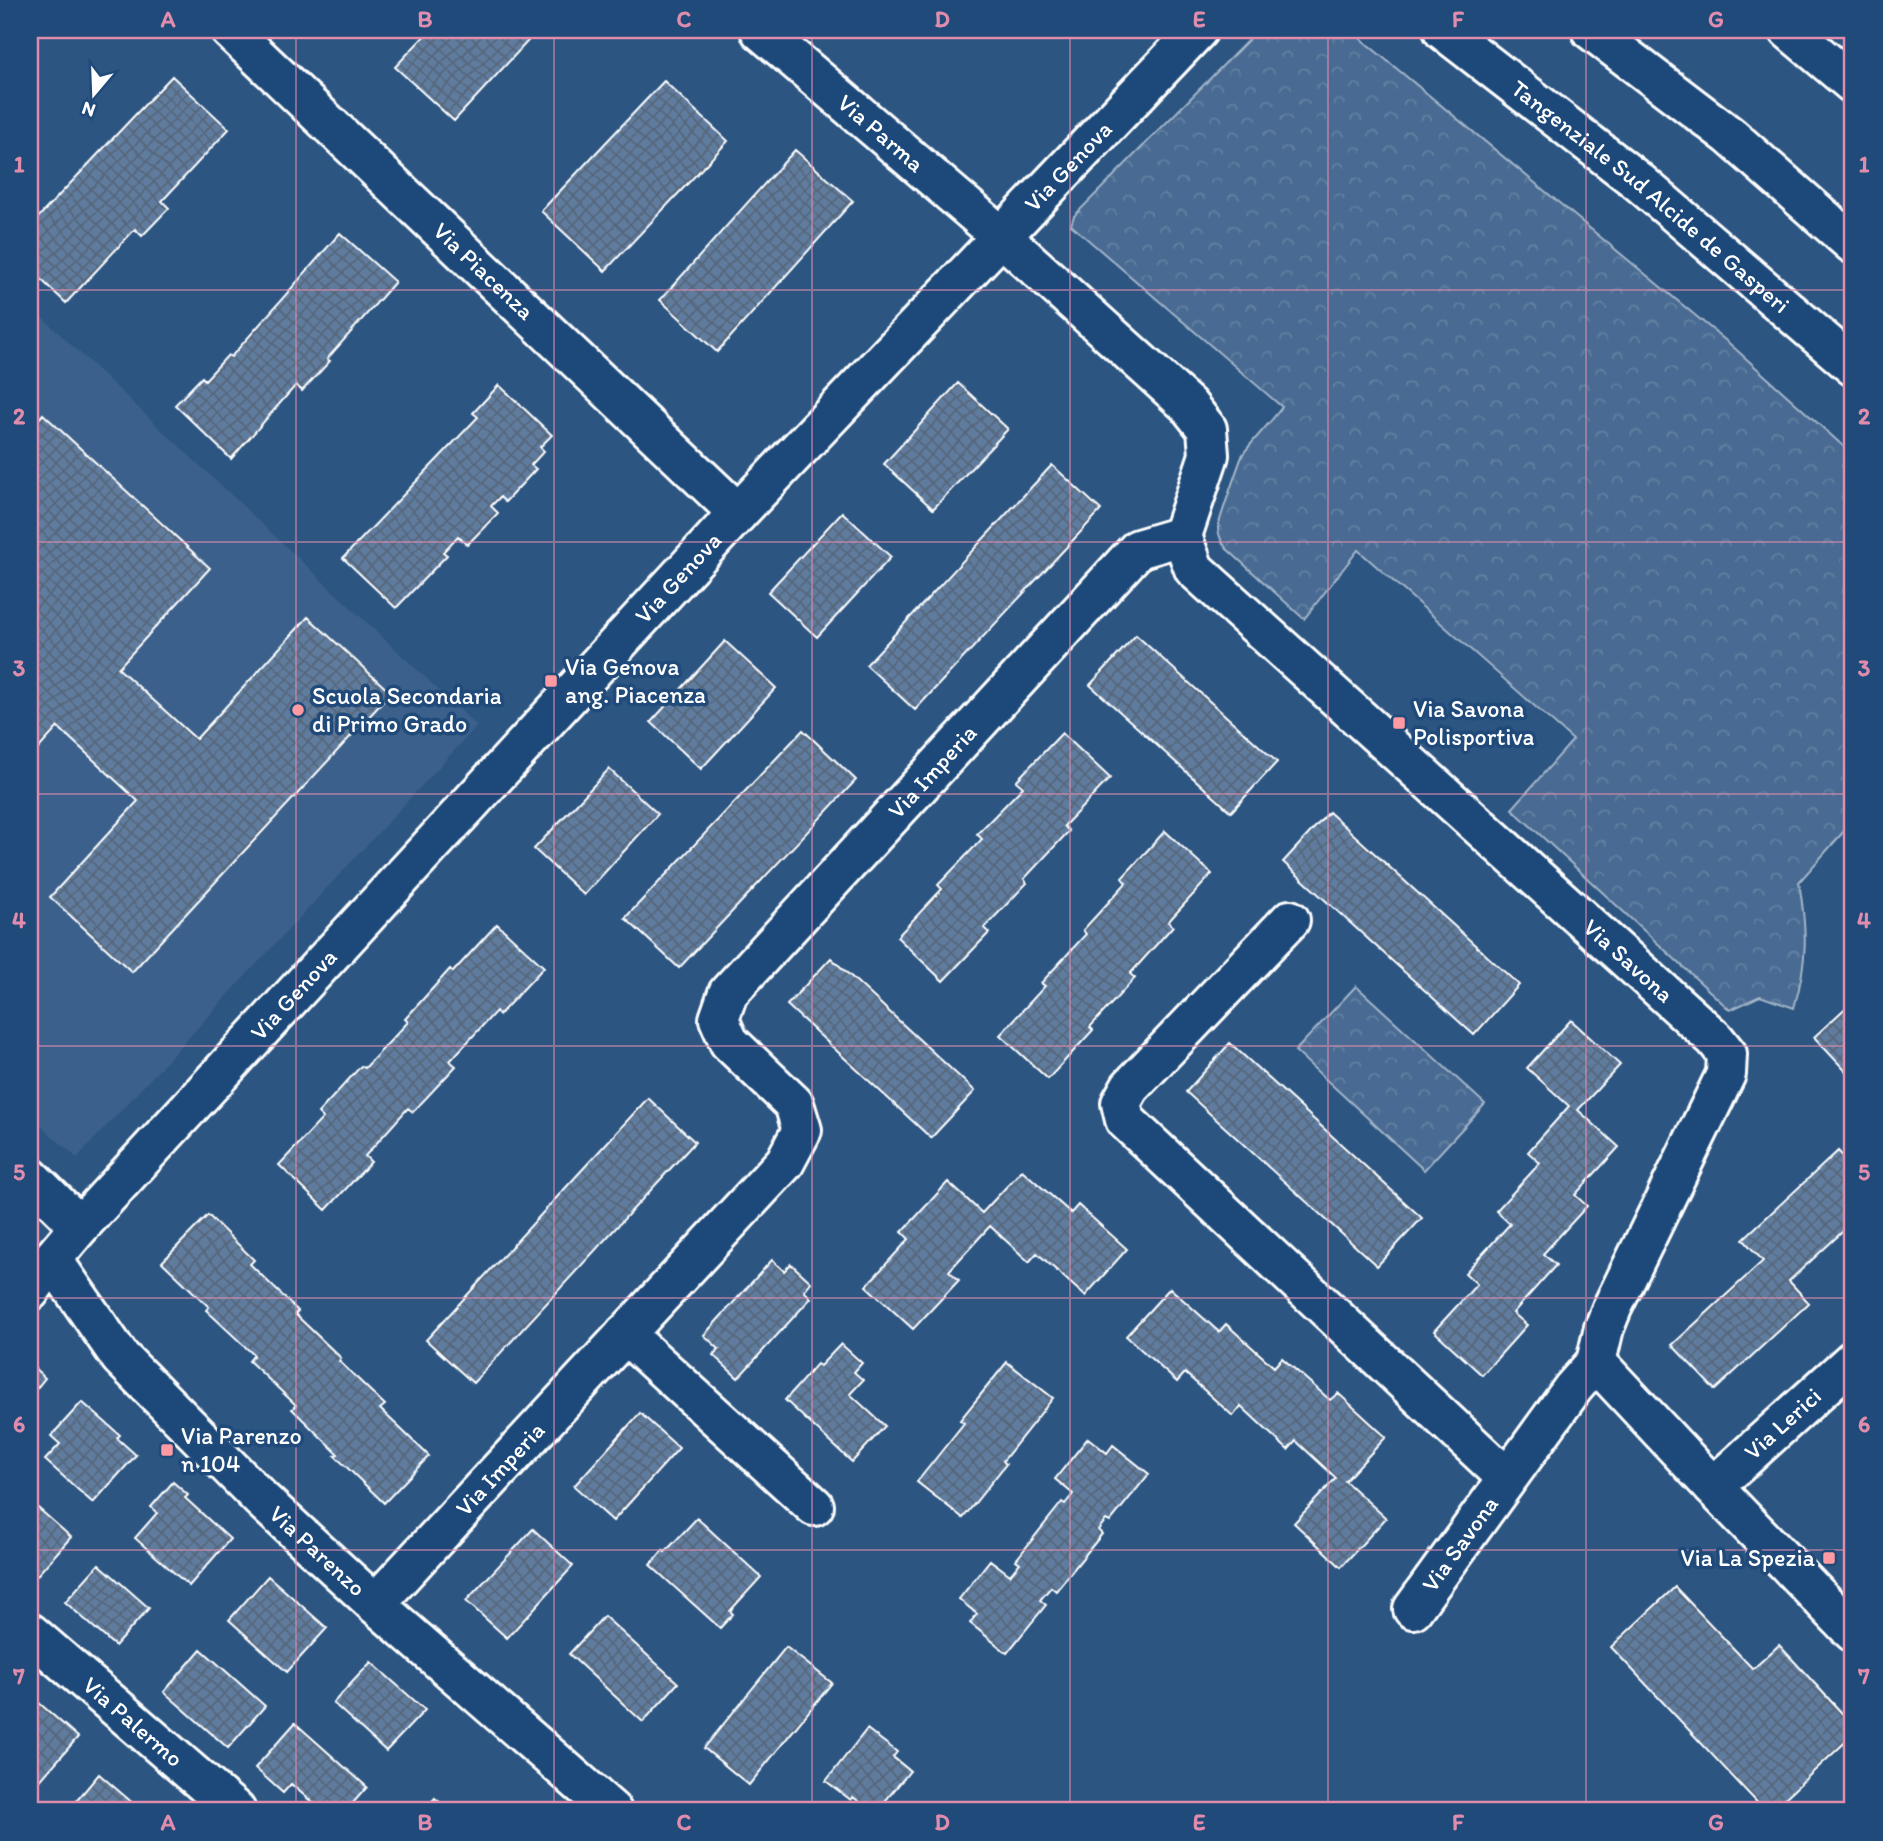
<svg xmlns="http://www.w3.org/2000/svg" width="1883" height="1841" viewBox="0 0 1883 1841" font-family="Itim,sans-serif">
<defs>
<pattern id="forest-crowns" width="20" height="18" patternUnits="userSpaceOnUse" patternTransform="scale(1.75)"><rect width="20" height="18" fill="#486b92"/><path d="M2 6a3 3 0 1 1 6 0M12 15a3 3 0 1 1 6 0" fill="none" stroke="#6381a2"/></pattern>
<pattern id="building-cross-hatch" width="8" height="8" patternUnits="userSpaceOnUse" patternTransform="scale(1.75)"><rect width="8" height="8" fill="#5e7c9f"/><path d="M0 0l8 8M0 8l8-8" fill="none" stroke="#56667a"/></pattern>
</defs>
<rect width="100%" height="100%" fill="#2c5582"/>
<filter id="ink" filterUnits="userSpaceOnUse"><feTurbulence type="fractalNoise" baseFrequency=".0143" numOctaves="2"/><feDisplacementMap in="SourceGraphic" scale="14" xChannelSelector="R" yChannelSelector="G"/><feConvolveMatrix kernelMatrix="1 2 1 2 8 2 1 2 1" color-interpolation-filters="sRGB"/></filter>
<g filter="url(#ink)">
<!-- built -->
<path fill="#3b618b" d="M30,306l447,420 -400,432 -47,-42z"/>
<!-- forest -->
<path fill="url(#forest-crowns)" stroke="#a4b5c8" stroke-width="2" d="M1258,30h92l381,315 122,110v366l-54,61c8,49 9,77 -5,126l-34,-12 -30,14 -218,-201 61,-69 -215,-190 -54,69 -78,-71c-4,-6 -8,-13 -8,-20 0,-5 23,-70 25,-74 12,-16 27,-31 39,-47l-211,-182 3,-9z
M1356,986l129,118 -61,66 -129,-119z"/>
<!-- building -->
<path fill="url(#building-cross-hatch)" stroke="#fff" stroke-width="2" d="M430,30h108l-84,91 -59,-54z
M172,76l57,53 -67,72 7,7 -27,28 -7,-7 -69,74 -36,-34v-43z
M664,81l64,60 -123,130 -64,-60z
M795,150l58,51 -136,151 -57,-52z
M340,233l55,49 -68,77 3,2 -28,30 -6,-6 -65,74 -56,-54 27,-28 3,3 23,-25 3,2z
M958,383l50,46 -75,80 -49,-45z
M499,385l53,50 -12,12 4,4 -13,14 5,4 -31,33 -5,-5 -9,9 7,7 -31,32 -9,-9 -15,16 4,3 -51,53 -53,-50 135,-141 -5,-4z
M43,414l167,154 -92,100 78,71 112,-122 83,76 -259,279 -82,-75 88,-96 -80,-74 -28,31v-329z
M1052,465l49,45 -186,200 -49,-45z
M842,512l49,45 -74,80 -49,-45z
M1136,635l141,127 -46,50 -141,-127z
M725,641l51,47 -75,81 -50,-47z
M803,730l53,50 -177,188 -54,-50z
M1062,733l48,45 -46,48 5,5 -45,48 3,4 -43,45 5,5 -46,48 -46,-44 45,-48 -4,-4 44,-46 -5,-5 46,-47 -7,-6z
M609,769l49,45 -74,81 -50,-46z
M1329,812l190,173 -45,50 -191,-173z
M1165,831l47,43 -44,48 5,4 -43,48 5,4 -45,49 3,3 -45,49 -48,-44 45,-49 -4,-3 45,-49 -3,-4 43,-47 -4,-5z
M497,924l47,43 -45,48 -3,-4 -46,50 6,5 -43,46 -5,-4 -43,48 6,6 -45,48 -47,-45 44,-47 -5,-5 43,-47 4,2 43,-46 -3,-3 45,-50 3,3z
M831,958l144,133 -44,47 -144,-133z
M1853,1001v78l-39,-42z
M1571,1020l49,45 -42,45 41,37 -44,48 12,11 -44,48 13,11 -43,48 14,12 -45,50 -48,-44 43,-47 -12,-11 45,-49 -14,-13 44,-48 -12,-11 41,-46 -42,-38z
M1230,1043l192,175 -45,48 -191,-174z
M648,1098l47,44 -222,241 -47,-43z
M1838,1151l15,16v55l-64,59 20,22 -94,87 -43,-45 91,-84 -20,-22z
M1022,1170l49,43 7,-8 49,44 -42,47 -48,-43 -8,9 -39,-36 -41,45 10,9 -46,49 -47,-43 43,-47 -7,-7 46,-50 34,31z
M208,1215l46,45 -4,4 48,47 -3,3 46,44 -2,3 46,44 -5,4 49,47 -45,47 -49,-47 3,-2 -46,-45 4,-4 -47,-44 5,-6 -48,-45 3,-3 -47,-45z
M772,1260l12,11 7,-7 20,18 -7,9 7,7 -73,80 -25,-23 6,-6 -15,-14z
M1170,1288l49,44 7,-8 48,43 8,-9 48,42 8,-7 48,44 -41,44 41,37 -45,49 -47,-44 42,-45 -40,-37 -8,9 -47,-44 -8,10 -48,-43 -8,9 -51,-46z
M841,1344l21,19 -8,9 9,8 -13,14 35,32 -33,36 -67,-62 32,-36 3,2z
M1007,1362l46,36 -50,63 3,3 -43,54 -46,-36 47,-59 -4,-3z
M30,1364l15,14 -12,15 2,2 -5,6z
M82,1402l38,33 -3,3 19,17 -43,48 -48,-43 15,-16 -9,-8z
M640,1413l39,35 -66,73 -39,-35z
M1088,1438l19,15 6,-8 36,29 -39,48 -4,-2 -8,10 4,4 -46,57 -5,-4 -11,13 6,5 -39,48 -37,-30 7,-9 -18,-15 31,-39 20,15 10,-12 -4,-3 46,-58 3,2 8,-10 -18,-15z
M173,1482l15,13 -3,3 45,41 -41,47 -54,-48 22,-25 -6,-6z
M30,1501l41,36 -39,44 -2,-2z
M697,1518l64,59 -31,34 3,3 -13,14 -70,-63 13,-15 2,2z
M533,1529l40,37 -66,72 -41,-37z
M99,1564l50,44 -34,38 -50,-44z
M268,1576l59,52 -40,44 -58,-52z
M1675,1587l78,82 26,-24 74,80v10l-82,76h-6l-154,-164z
M604,1616l74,67 -35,39 -74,-68z
M786,1647l46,36 -83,102 -45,-37z
M201,1649l64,57 -37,42 -64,-56z
M371,1662l54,48 -39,41 -53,-48z
M30,1695l48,42 -48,55z
M295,1723l72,64 -21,24h-24l-31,-27 -8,9 -28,-25z
M867,1729l30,23 -4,5 17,14 -33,40h-6l-18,-14 -2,3 -25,-19z
M99,1774l43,37h-74z
M435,1798l15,13h-27z"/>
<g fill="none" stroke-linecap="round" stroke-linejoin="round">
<!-- minor casing -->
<g stroke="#fff" stroke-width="44">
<g id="minor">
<path id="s1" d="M230,30l508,483"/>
<path id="s2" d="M760,30l241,206 187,169 19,24 2,26 -27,81"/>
<path d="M1789,30l64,54"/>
<path id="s3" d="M1182,536l12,33 521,470 12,15 -1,20 -114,234 -8,20 -8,34 -23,26 -160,221"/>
<path d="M1290,920l-160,167 -9,16 4,17 382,358"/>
<path d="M30,1177l50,49"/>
<path id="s4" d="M52,1259l68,98 142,143 113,104 237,207"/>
<path id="s5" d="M30,1291l22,-32 28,-33 658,-713 460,-483"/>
<path d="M625,1334l189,172"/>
<path d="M1596,1362l117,125 140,145"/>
<path id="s6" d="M1713,1487l140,-127"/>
<path id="s7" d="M375,1604l410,-442 17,-32 -8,-26 -65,-62 -10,-23 9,-26 410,-444 44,-13"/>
<path id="s8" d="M30,1633l206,178"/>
</g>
</g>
<!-- highway casing -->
<g stroke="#fff" stroke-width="44">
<g id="highway">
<path id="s9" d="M1443,30l196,152 214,184"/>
<path d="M1591,30l139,106 123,108"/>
</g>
</g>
<!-- minor -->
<use href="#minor" stroke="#1f4a7a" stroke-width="38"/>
<!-- highway -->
<use href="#highway" stroke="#1f4a7a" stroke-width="38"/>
</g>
</g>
<!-- grid -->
<path fill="none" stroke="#e08cad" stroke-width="2" stroke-opacity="0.55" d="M296,30v1781M554,30v1781M812,30v1781M1070,30v1781M1328,30v1781M1586,30v1781M30,290h1823M30,542h1823M30,794h1823M30,1046h1823M30,1298h1823M30,1550h1823"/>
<!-- markers -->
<g fill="#ff9aa2" stroke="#1f4a7a" stroke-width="2.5">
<rect x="544" y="674" width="14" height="14" rx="3.5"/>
<circle cx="298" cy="710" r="7"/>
<rect x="1392" y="716" width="14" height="14" rx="3.5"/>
<rect x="160" y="1443" width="14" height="14" rx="3.5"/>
<rect x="1822" y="1551" width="14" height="14" rx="3.5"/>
</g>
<g text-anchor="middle" stroke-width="7" stroke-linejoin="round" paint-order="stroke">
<!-- street labels -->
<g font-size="24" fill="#fff" stroke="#1f4a7a">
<text dy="8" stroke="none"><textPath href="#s2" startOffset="159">Via Parma</textPath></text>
<text dy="8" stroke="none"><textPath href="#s5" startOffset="1531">Via Genova</textPath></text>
<text dy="8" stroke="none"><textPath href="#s9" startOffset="266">Tangenziale Sud Alcide de Gasperi</textPath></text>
<text dy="8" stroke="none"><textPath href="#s1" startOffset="350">Via Piacenza</textPath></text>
<text dy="8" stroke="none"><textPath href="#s5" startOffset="964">Via Genova</textPath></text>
<text dy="8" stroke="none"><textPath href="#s7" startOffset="1110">Via Imperia</textPath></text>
<text dy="8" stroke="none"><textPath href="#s3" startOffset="620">Via Savona</textPath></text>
<text dy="8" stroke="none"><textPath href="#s5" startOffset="397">Via Genova</textPath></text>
<text dy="8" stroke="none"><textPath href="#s6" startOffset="94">Via Lerici</textPath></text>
<text dy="8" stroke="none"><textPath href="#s7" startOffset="184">Via Imperia</textPath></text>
<text transform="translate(1460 1544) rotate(-54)" y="8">Via Savona</text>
<text dy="8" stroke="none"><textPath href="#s4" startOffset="396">Via Parenzo</textPath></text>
<text dy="8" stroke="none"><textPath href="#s8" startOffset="136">Via Palermo</textPath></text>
</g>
<!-- poi labels -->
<g font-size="24" fill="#fff" stroke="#1f4a7a" text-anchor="start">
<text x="565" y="675">Via Genova<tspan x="565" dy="28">ang. Piacenza</tspan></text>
<text x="312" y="704">Scuola Secondaria<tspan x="312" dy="28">di Primo Grado</tspan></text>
<text x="1413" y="717">Via Savona<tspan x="1413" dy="28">Polisportiva</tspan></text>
<text x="181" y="1444">Via Parenzo<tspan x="181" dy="28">n 104</tspan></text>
<text x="1815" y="1566" text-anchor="end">Via La Spezia</text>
</g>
</g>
<!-- margin -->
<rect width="1883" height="1841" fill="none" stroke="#1f4a7a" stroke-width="77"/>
<!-- north arrow -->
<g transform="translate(94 94) rotate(199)" stroke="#1f4a7a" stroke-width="5" paint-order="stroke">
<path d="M0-5L12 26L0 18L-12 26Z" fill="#ffffff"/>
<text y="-10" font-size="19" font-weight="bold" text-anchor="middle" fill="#ffffff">N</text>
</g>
<rect x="38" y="38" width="1806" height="1764" fill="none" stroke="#e08cad" stroke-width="2.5"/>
<g font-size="23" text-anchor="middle" font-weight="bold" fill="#e08cad">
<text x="168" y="27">A</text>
<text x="425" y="27">B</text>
<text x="684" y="27">C</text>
<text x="942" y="27">D</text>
<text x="1199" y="27">E</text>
<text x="1458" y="27">F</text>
<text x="1716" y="27">G</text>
<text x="19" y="172">1</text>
<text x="1864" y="172">1</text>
<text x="19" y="424">2</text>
<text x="1864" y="424">2</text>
<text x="19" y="676">3</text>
<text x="1864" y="676">3</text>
<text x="19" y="928">4</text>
<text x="1864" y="928">4</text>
<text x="19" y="1180">5</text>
<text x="1864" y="1180">5</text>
<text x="19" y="1432">6</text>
<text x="1864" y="1432">6</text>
<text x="19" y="1684">7</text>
<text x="1864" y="1684">7</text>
<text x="168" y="1830">A</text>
<text x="425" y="1830">B</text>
<text x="684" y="1830">C</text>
<text x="942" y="1830">D</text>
<text x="1199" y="1830">E</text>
<text x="1458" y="1830">F</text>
<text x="1716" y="1830">G</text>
</g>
</svg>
